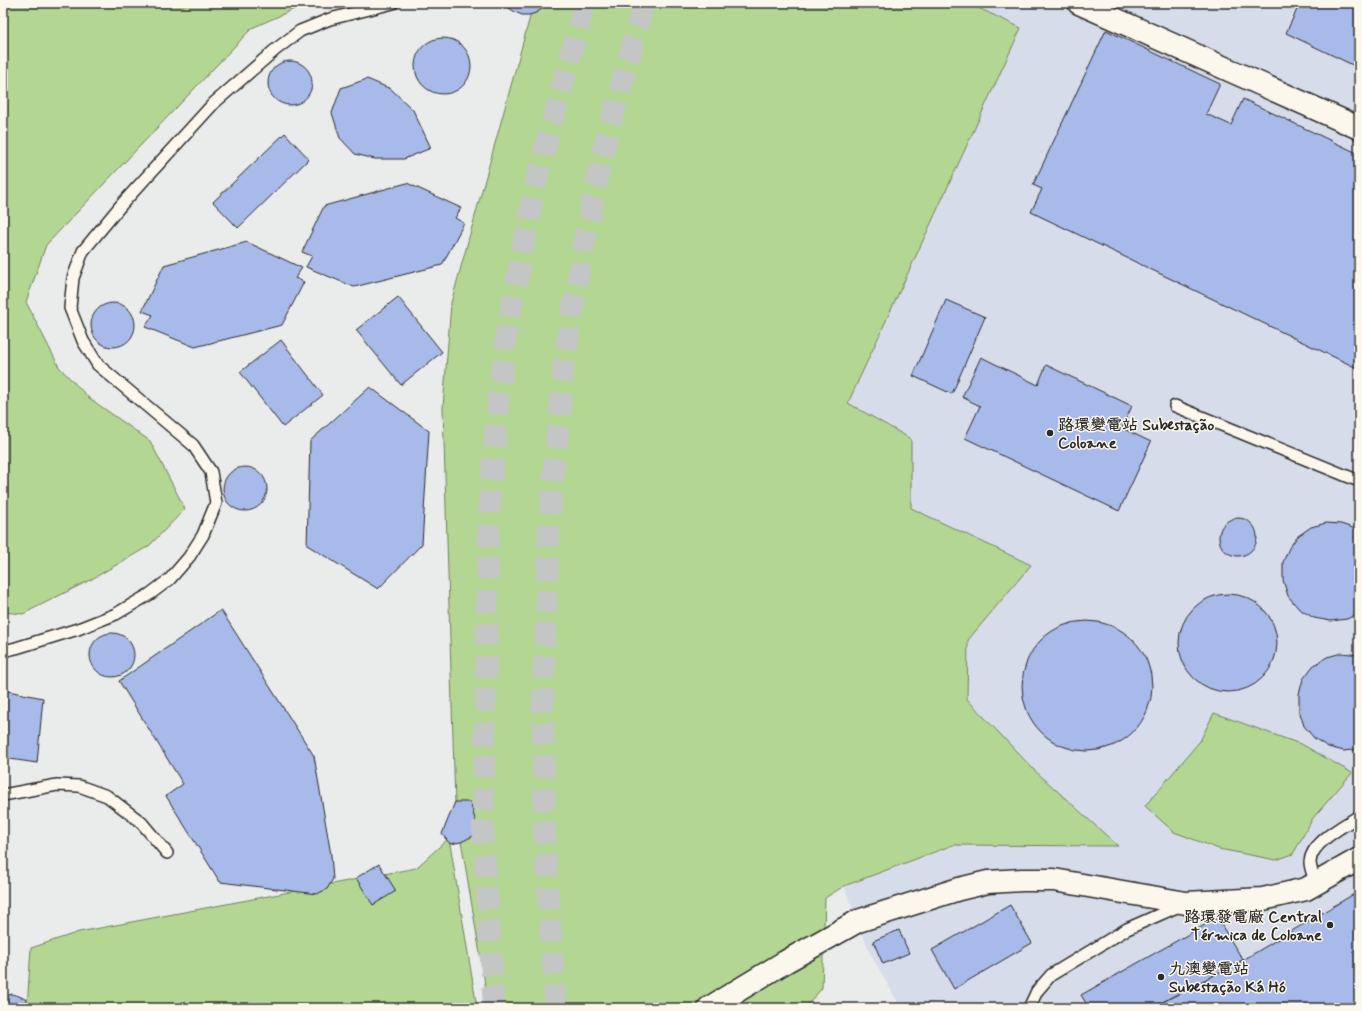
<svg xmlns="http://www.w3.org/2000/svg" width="1362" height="1011" viewBox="0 0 1362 1011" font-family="Mynerve,'LXGW WenKai TC',sans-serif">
<rect width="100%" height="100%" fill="#eaebeb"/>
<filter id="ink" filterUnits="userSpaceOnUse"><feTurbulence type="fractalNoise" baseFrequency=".025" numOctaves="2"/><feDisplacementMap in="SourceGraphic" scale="8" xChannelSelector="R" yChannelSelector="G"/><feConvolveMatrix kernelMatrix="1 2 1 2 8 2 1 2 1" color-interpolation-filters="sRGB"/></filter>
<g filter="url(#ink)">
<!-- built -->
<path fill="#d6dcea" d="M968,3h391v1005h-458l-31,-55 -26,-67 109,-41 165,1 -85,-77 -66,-70 1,-59 63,-75 -120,-57v-69l-63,-36 173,-375z"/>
<!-- green -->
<path fill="#b3d792" stroke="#6f815e" d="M3,3h305l-56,25 -206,217 -20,57 33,65 30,31 61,43 35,68 -36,37 -57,33 -69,35 -20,-2z
M535,3h433l53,25 -173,375 63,36v69l120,57 -63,75 -1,59 66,70 85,77 -165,-1 -109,41 -19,12 -3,90 -17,20h-316l-34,-204 -12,-396 8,-105 82,-297z
M1214,713l89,32 49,28 -39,45 -20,36 -17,6 -57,-11 -45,-17 -29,-26 55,-65z
M449,838l28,170h-450l4,-60 48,-16 337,-64z"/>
<!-- building -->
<path fill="#a7bae9" stroke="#2b2b2b" d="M506,3h40l-4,6 -6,4 -7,2h-7l-7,-3 -6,-4z
M1300,3h59v65l-73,-35z
M1106,30l114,54 -14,30 25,11 12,-26 116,55v215l-328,-157 11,-23 -9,-4z
M415 66a28 28 0 1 1 56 0a28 28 0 1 1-56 0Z
M268 83a22 22 0 1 1 44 0a22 22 0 1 1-44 0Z
M367,79l24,10 22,21 18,38 -27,11h-29l-20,-5 -15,-16 -8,-25 9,-25z
M285,133l24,26 -71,69 -25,-26z
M407,183l54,25 -6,10 9,5 -22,42 -88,22 -48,-20 6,-11 -10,-4 22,-46z
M247,242l55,26 -7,10 9,4 -22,43 -87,22 -50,-20 8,-12 -11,-4 22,-46z
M398,297l44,55 -41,33 -45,-55z
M946,300l39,17 -33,77 -39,-18z
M91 325a22 22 0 1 1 44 0a22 22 0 1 1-44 0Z
M281,340l42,55 -40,32 -43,-55z
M981,357l57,28 8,-20 86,41 -10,22 29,14 -32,69 -154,-73 15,-32 -18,-9z
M370,387l59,44 -7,113 -44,45 -71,-44 3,-104z
M223 489a22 22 0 1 1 44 0a22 22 0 1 1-44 0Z
M1219 537a19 19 0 1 1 38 0a19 19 0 1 1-38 0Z
M1326,523l15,1 15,5 3,3v81l-12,6 -16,2 -17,-3 -15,-9 -11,-13 -5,-16v-18l6,-14 9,-12 13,-9z
M1179 643a49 49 0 1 1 98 0a49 49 0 1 1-98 0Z
M221,610l93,146 17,99 2,24 -6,10 -10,5 -97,-12 -54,-86 17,-12 -64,-103z
M1022 686a65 65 0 1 1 130 0a65 65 0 1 1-130 0Z
M90 655a22 22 0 1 1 44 0a22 22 0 1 1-44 0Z
M1342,653l17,2v94l-15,2 -16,-4 -14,-9 -10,-12 -5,-16v-16l4,-15 10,-13 14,-9z
M3,690l40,8 -6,65 -34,-5z
M455,802h15l7,24 -4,10 -12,6 -11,2 -8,-10z
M379,864l17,27 -23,14 -17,-27z
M1359,891v117h-208l92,-48z
M1010,905l22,38 -78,46 -22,-39z
M1217,918l26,42 -92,48h-62l-8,-13z
M899,930l10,23 -26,11 -10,-23z
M12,994l7,2 6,3 6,9h-28v-11z"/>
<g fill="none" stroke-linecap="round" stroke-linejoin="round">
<!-- secondary-tunnel -->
<path stroke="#c4c5c5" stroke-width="22" stroke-dasharray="22 11" stroke-linecap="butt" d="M494,1008l-11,-182 6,-308 9,-115 9,-72 28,-145 50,-183
M556,1008l-11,-163 -2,-142 6,-176 15,-164 19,-116 19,-92 42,-152"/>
<!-- lane casing -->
<g stroke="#2b2b2b" stroke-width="14">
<path id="lane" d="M1175,406l184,75
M3,651l13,-3 62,-19 38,-15 34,-20 20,-15 19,-22 14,-22 13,-32 -5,-31 -18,-27 -95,-80 -15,-24 -13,-33 3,-30 10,-27 39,-47 92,-101 61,-53 25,-19 30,-12 63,-16
M3,795l54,-10 22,1 28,10 34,26 26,31
M1316,884c-2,-7 -6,-15 -6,-22 1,-20 34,-36 49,-46
M1029,1008l8,-17 14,-16 76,-46 54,-24"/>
</g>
<!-- street casing -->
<g stroke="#2b2b2b" stroke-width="25">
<path id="street" d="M1079,3l280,125
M709,1008l76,-46 73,-41 101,-32 29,-7 34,-2h32l132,23 77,-4 43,-10 53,-30"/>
</g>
<!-- lane -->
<use href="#lane" stroke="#fbf7ec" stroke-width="11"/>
<!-- street -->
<use href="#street" stroke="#fbf7ec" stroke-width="22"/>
</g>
</g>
<!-- markers -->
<g fill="#2b2b2b" stroke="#fbf7ec" stroke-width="1.5">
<circle cx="1050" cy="433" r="4"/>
<circle cx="1330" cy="925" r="4"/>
<circle cx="1161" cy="977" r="4"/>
</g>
<g text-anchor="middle" stroke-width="3" stroke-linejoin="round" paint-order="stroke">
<!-- poi labels -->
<g font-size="16" font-weight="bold" fill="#2b2b2b" stroke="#fbf7ec" text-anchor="start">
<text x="1058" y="430">路環變電站 Subestação<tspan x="1058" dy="18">Coloane</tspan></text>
<text x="1322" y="922" text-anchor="end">路環發電廠 Central<tspan x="1322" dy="18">Térmica de Coloane</tspan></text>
<text x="1169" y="974">九澳變電站<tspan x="1169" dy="18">Subestação Ká Hó</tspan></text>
</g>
</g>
<!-- margin -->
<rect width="1362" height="1011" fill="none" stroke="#fbf7ec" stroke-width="16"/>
<rect x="8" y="8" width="1346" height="995" fill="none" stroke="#2b2b2b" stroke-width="1.5" filter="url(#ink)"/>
</svg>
